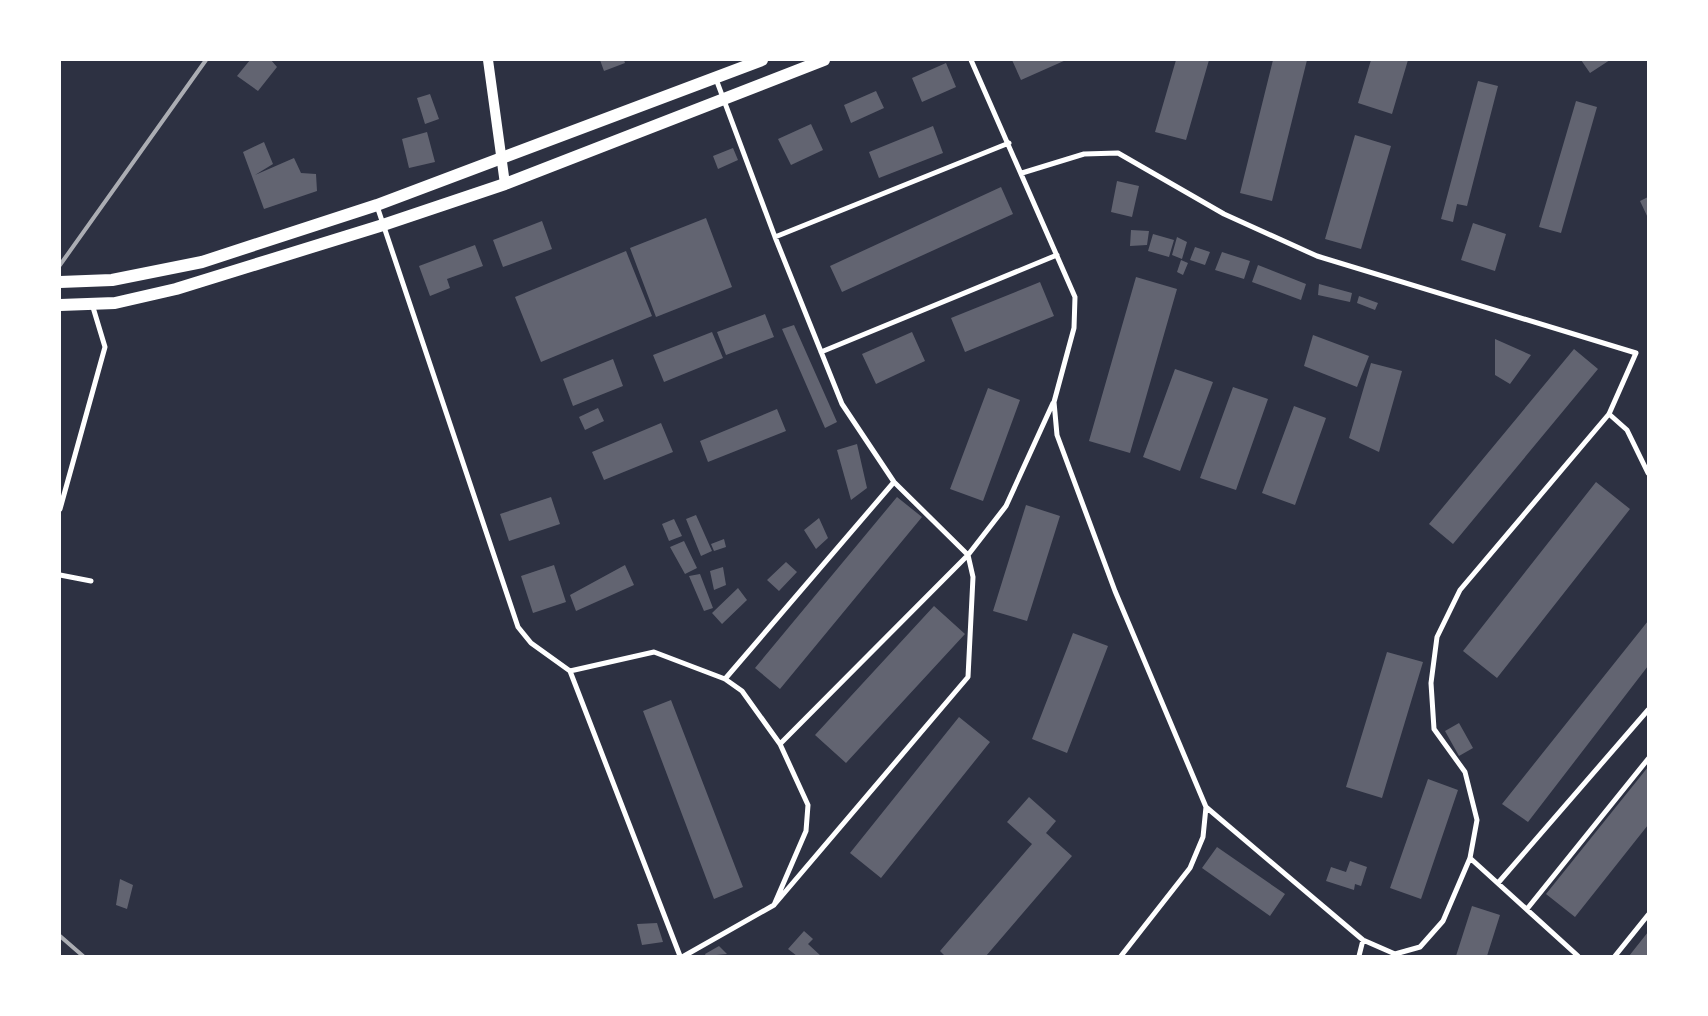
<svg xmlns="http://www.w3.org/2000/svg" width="1708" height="1016" viewBox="0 0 1708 1016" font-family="'DejaVu Sans',sans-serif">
<rect width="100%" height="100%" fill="#2d3142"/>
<!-- building -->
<path fill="#626471" d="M250,60h21l6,7 -19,24 -21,-15z
M600,60h24l1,3 -21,8z
M1012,60h54l-45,20z
M1176,60h33l-23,80 -31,-8z
M1273,60h34l-35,141 -32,-8z
M1371,60h37l-16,54 -34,-11z
M1581,60h29l-20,13z
M946,63l10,24 -34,15 -10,-24z
M1478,81l20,5 -31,120 -10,-2 -4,18 -12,-3z
M876,91l8,17 -33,15 -7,-18z
M430,94l9,25 -14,5 -8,-26z
M1576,101l21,6 -36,126 -22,-6z
M811,124l12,26 -32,15 -13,-26z
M933,126l10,27 -64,25 -10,-26z
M427,132l8,30 -26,6 -7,-29z
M1355,135l36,11 -30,103 -36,-10z
M264,142l9,22 -18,11 39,-17 7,15 15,1 1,17 -53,18 -21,-57z
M733,148l5,12 -20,9 -5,-13z
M1117,181l22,5 -7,31 -21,-5z
M1001,187l12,27 -171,78 -12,-26z
M1648,197v21l-8,-17z
M706,218l26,69 -76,30 -26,-69z
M542,221l10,28 -49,18 -10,-27z
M1473,223l33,11 -11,37 -34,-11z
M1131,230l18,1 -2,14 -17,1z
M1153,234l21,6 -5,17 -21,-6z
M1177,237l10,5 -5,17 -10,-4z
M475,245l8,21 -36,13 3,9 -20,8 -11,-30z
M1195,247l15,5 -5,13 -15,-5z
M626,251l26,65 -111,46 -26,-65z
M1222,252l28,9 -6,18 -29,-9z
M1181,260l7,3 -5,12 -6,-3z
M1258,265l48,19 -5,16 -49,-18z
M1136,277l41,12 -47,164 -41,-12z
M1040,282l14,34 -89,36 -14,-34z
M1319,284l33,9 -2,9 -32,-7z
M1359,296l19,7 -3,7 -18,-7z
M765,314l9,23 -48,18 -9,-23z
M794,325l43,97 -12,6 -43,-99z
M712,332l11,26 -59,24 -11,-27z
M912,332l13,29 -49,23 -14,-30z
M1313,335l56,21 -12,31 -53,-21z
M1495,339l36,16 -21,29 -15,-9z
M1574,349l24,20 -145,175 -24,-20z
M613,359l10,27 -50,20 -10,-27z
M1371,363l31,8 -23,81 -30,-14z
M1175,369l38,13 -33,89 -37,-14z
M1233,387l35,12 -32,91 -36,-12z
M988,388l32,12 -37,101 -33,-12z
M1294,406l32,12 -31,87 -33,-12z
M598,408l6,13 -19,9 -6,-13z
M777,409l9,22 -78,31 -8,-21z
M661,423l12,29 -69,28 -12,-28z
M857,444l10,44 -16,12 -14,-50z
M1596,482l34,27 -133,169 -34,-27z
M551,497l9,27 -51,17 -9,-27z
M897,497l25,20 -142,172 -25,-21z
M1026,505l34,11 -33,105 -34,-10z
M696,515l16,36 -11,5 -15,-37z
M819,518l9,20 -12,11 -12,-19z
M674,519l8,17 -13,5 -7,-17z
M724,539l2,8 -12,4 -3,-7z
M684,541l13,27 -12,6 -15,-27z
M786,562l11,10 -18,19 -12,-11z
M554,565l12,37 -33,11 -12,-37z
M625,565l9,20 -58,26 -6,-16z
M723,567l3,18 -12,5 -4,-19z
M700,574l13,34 -9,3 -15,-35z
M738,588l9,12 -25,24 -10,-11z
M934,606l31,28 -119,129 -31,-28z
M1648,621v45l-120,156 -26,-18z
M1073,633l35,13 -41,107 -35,-14z
M1387,652l36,10 -41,136 -36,-11z
M671,700l72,187 -29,12 -71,-188z
M959,717l31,25 -109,136 -31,-25z
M1459,723l14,25 -14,8 -14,-25z
M1648,767v58l-73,92 -29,-23z
M1428,779l30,11 -37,109 -31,-11z
M1029,797l27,24 -10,12 26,23 -86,100h-41l-5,-5 92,-107 -25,-22z
M1217,847l68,47 -15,22 -68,-48z
M1350,861l17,6 -6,19 -6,-2 -1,6 -28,-9 5,-14 15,5z
M120,879l13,6 -6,24 -11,-4z
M1472,906l28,9 -13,41h-31z
M657,923l6,19 -21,3 -5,-21z
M804,931l9,8 -5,5 13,12h-24l-9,-7z
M1648,932v24h-19z
M719,946l8,8 -21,2 -1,-2z"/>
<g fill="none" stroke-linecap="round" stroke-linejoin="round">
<!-- minor -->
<path stroke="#fff" stroke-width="5" d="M971,60l104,237 -1,31 -20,74 3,33 58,156 91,216 -3,30 -13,31 -69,88
M716,79l59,158 67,167 52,78 74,73 5,22 -5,100 -194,228
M1022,173l62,-19 34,-1 106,61 93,42 319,97 -27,61 -149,176 -23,47 -6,46 3,46 31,43 12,48 -7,38 -27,63 -23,26 -25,7 -32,-14 -157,-133
M377,206l141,421 13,16 39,28 110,285
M775,237l234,-94
M821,352l236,-97
M1609,414l18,16 21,43
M60,509l45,-162 -13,-43
M60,575l31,6
M570,671l84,-19 71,27 17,12 38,53 28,61 -2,26 -32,74 -90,51
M725,679l169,-197
M780,744l188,-189 38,-49 47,-103
M1470,858l108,98
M1498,883l150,-173
M1527,909l121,-150
M1359,956l4,-16
M1615,956l33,-41"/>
<!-- secondary -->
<path stroke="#fff" stroke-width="10" d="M488,60l17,124"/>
<!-- primary -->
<path stroke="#fff" stroke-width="12" d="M60,282l52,-2 90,-18 175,-57 385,-145
M60,305l55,-2 61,-14 207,-64 122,-41 319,-124"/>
<!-- rail -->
<path stroke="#abadb3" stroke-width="4" d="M60,265l146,-205
M60,936l23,20"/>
</g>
<!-- border -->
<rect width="1708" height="1016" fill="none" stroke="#ffffff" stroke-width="122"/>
</svg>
